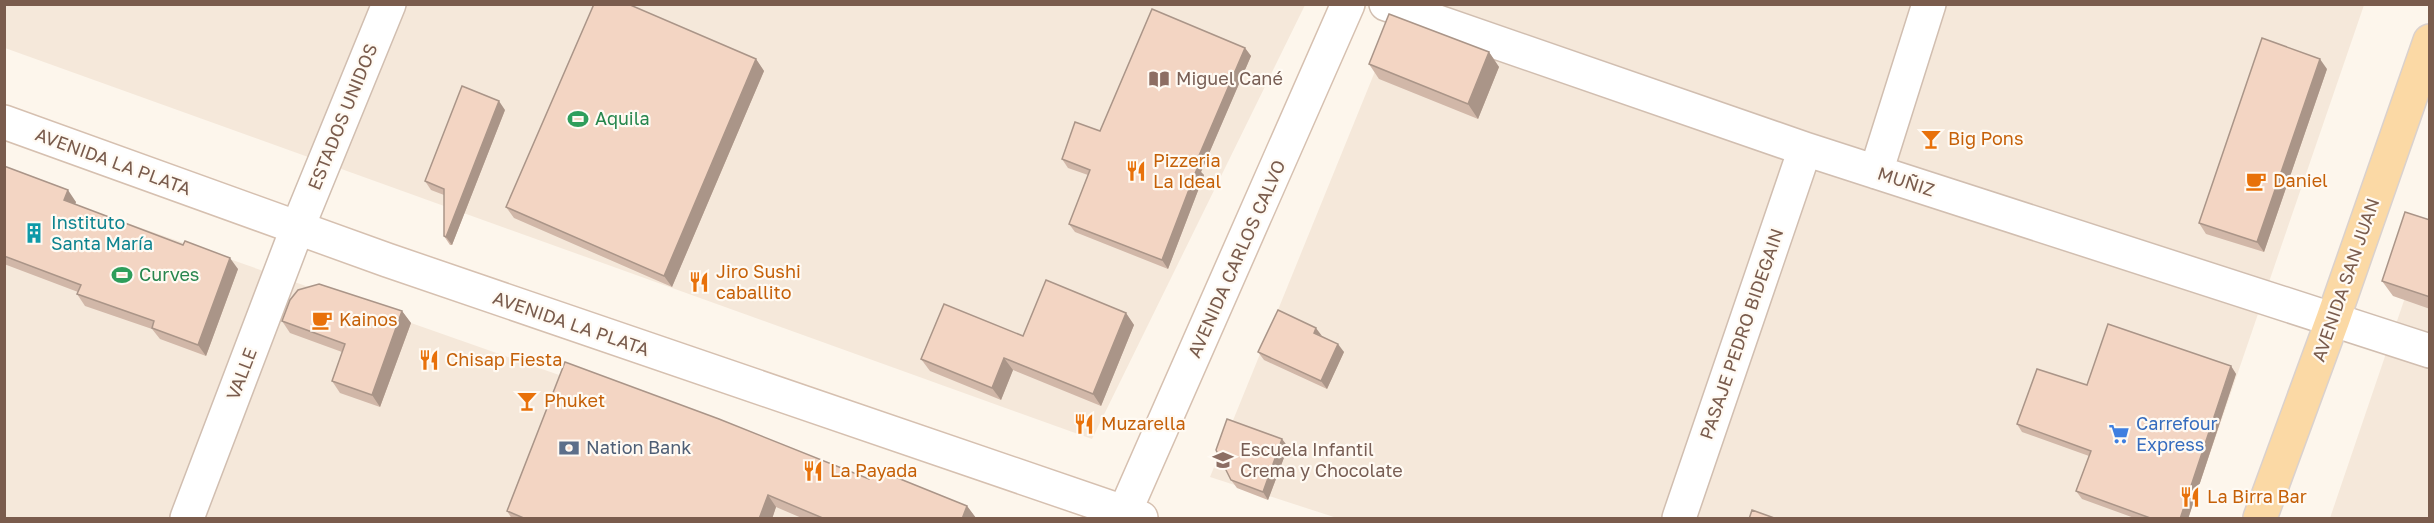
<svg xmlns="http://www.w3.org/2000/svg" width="2434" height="523" viewBox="0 0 2434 523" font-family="'Golos Text',sans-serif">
<rect width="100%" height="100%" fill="#fdf6ec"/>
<!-- residential -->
<path fill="#f5e8da" d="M4,5h1301l-213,434 -1087,-391z
M1402,5h962l-176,513h-851l-127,-41z
M5,180l960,338h-960z
M2429,227v291h-99z"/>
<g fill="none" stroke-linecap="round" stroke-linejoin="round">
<!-- minor casing -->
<g stroke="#d1beb0" stroke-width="36">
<path id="minor" d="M1386,4l419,145 625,202
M1876,172l53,-168
M187,518l110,-289 92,-225
M1679,518l126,-369"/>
</g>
<!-- secondary casing -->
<g stroke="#d6c0b0" stroke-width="36">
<path id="secondary" d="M4,122l383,138 754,258
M1122,518l226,-514"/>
</g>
<!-- primary casing -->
<g stroke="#dad1cd" stroke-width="36">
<path id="primary" d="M2260,518l73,-199 97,-278"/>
</g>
<!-- minor -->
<use href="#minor" stroke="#fff" stroke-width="33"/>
<!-- secondary -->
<use href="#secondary" stroke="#fff" stroke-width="33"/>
<!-- primary -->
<use href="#primary" stroke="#fbd9a5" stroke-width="33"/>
</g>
<!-- wall -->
<path fill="#d1b7a8" d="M1245,48l6,8 -50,116 3,3 -36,94 -93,-37 -6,-8 19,-49 -20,-7 -6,-9 38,-28z
M1489,52l10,15 -21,52 -99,-40 -10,-15z
M756,59l8,12 -92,216 -158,-69 -8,-11z
M2327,69l-63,183 -58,-18 -7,-11z
M505,110l-53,135h-2l-6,-9v-41l-13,-5 -6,-9z
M4,166l72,36 -1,2 163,65 -32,87 -46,-17 -8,-10 -67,-23 -8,-12 1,-2 -74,-28z
M2430,220v89l-37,-13 -11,-15z
M402,311l9,12 -31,84 -40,-14 -8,-12 10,-29 -52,-19 -8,-12z
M1126,313l8,12 -33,81 -88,-36 -12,30 -71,-29 -9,-12z
M1322,336l22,16 -17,37 -63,-29 -6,-8z
M2231,366l5,8 -48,145h-51l-55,-20 -6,-8 13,-35 -67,-24 -5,-8 70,-39z
M1282,439l6,8 -20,53 -31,-12 -6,-8z
M869,479l98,27 9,12 -172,1 -28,-12 -4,12h-260l-5,-8z"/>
<!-- shaded-wall -->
<path fill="#aa9588" d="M1245,48l6,8 -50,116 3,3 -36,94 -6,-9 33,-95z
M1489,52l10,15 -21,52 -10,-15z
M756,59l8,12 -92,216 -8,-11z
M2320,59l7,10 -63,183 -7,-10z
M499,101l6,9 -53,135 -6,-8z
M68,190l8,12 -4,10 -8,-12z
M230,258l8,11 -32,87 -8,-11z
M402,311l9,12 -31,84 -8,-12z
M1126,313l8,12 -33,81 -8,-12z
M1316,328l6,8 -8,-3z
M1338,344l6,8 -17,37 -6,-8z
M1004,358l9,12 -12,30 -9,-12z
M2231,366l5,8 -48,145h-8z
M1282,439l6,8 -20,53 -5,-8z
M768,495l8,12 -4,12h-13z
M967,506l9,12 -1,1h-13z"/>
<!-- building -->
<path fill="#f3d5c3" stroke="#aa9588" stroke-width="1.5" d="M594,4h34l128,55 -92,217 -158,-69z
M1152,9l93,39 -50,117 3,1 -36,94 -93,-36 21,-54 -28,-11 13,-37 25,9z
M1389,14l100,38 -21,52 -99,-40z
M2262,38l58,21 -63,183 -58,-19z
M462,86l37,15 -53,136 -2,-1v-47l-19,-8z
M4,166l64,24 -4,10 119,45 2,-4 45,17 -32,87 -46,-17 2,-7 -77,-27 4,-9 -77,-29z
M2405,212l25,8v77l-48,-16z
M1046,280l80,33 -33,81 -89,-36 -12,30 -71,-29 23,-55 79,32z
M319,284l83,27 -30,84 -40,-14 13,-37 -63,-23 8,-21 8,-10z
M1278,310l38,18 -2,5 24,11 -17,37 -63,-29z
M2108,324l123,42 -51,153h-27l-77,-28 15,-40 -74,-27 20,-55 50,16z
M565,362l154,57 150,60 4,-11 94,38 -5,13h-137l-57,-24 -9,24h-233l-19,-8z
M1227,419l55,20 -19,53 -32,-12 -15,-30z
M1752,510l25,9h-28z"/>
<!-- icons -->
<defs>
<g id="library-bare" transform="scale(1.62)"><path d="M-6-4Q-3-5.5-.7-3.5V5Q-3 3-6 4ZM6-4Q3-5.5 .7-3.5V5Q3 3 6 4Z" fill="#8d6e63" stroke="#fffaf3" stroke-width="2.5" paint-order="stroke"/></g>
<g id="stadium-bare" transform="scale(1.62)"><path d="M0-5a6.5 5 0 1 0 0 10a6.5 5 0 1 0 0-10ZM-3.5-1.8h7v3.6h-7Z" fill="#2e9e5b" stroke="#fffaf3" stroke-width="2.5" paint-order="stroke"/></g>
<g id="bar-bare" transform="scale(1.62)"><path d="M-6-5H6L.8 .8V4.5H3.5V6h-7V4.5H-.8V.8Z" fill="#e8710a" stroke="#fffaf3" stroke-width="2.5" paint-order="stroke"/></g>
<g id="restaurant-bare" transform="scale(1.62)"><path d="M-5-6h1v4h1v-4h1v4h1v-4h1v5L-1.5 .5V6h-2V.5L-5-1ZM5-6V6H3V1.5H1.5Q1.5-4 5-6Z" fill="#e8710a" stroke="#fffaf3" stroke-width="2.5" paint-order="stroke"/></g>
<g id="cafe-bare" transform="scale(1.62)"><path d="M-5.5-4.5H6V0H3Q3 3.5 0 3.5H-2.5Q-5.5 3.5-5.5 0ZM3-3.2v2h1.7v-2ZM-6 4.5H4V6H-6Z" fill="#e8710a" stroke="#fffaf3" stroke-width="2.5" paint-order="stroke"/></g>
<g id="building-bare" transform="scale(1.62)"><path d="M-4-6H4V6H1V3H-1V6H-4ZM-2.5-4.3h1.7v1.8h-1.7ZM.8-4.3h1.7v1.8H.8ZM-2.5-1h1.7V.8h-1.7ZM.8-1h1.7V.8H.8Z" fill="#0f9aa8" stroke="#fffaf3" stroke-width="2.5" paint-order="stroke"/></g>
<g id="supermarket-bare" transform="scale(1.62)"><path d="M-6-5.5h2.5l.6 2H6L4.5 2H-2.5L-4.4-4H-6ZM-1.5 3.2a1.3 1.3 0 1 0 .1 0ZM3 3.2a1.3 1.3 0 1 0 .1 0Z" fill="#3f7fe0" stroke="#fffaf3" stroke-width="2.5" paint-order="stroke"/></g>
<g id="bank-bare" transform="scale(1.62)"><path d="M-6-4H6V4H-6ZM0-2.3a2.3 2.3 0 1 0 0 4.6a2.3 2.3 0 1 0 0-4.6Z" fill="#5c6f8a" stroke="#fffaf3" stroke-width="2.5" paint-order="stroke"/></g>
<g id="school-bare" transform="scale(1.62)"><path d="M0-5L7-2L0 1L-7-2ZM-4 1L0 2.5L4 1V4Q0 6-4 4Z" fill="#8d6e63" stroke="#fffaf3" stroke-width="2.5" paint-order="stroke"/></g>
</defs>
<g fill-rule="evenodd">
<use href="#library-bare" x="1159" y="79"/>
<use href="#stadium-bare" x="578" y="119"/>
<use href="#bar-bare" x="1931" y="139"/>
<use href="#restaurant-bare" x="1136" y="171"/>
<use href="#cafe-bare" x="2256" y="181"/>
<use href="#building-bare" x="34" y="233"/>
<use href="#stadium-bare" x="122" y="275"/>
<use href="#restaurant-bare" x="699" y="282"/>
<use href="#cafe-bare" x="322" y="320"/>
<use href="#restaurant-bare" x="429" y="360"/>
<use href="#bar-bare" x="527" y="401"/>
<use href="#restaurant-bare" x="1084" y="424"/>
<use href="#supermarket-bare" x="2119" y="434"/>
<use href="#bank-bare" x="569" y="448"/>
<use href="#school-bare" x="1223" y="460"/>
<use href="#restaurant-bare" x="813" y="471"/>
<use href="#restaurant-bare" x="2190" y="497"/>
</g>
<g text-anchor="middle" stroke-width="4.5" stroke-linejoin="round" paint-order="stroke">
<!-- education labels -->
<g font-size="18" fill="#785e54" stroke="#fffaf3" text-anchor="start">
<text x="1176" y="85">Miguel Cané</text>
<text x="1240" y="456">Escuela Infantil<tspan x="1240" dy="21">Crema y Chocolate</tspan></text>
</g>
<!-- street labels -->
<g font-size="18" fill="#7a5c4d" stroke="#fffaf3">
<text transform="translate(343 117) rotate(-68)" y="6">ESTADOS UNIDOS</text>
<text transform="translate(113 162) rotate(20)" y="6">AVENIDA LA PLATA</text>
<text transform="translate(1906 182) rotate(18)" y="6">MUÑIZ</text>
<text transform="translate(1237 259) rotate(-66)" y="6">AVENIDA CARLOS CALVO</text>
<text transform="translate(2346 280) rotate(-71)" y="6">AVENIDA SAN JUAN</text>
<text transform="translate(571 324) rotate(19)" y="6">AVENIDA LA PLATA</text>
<text transform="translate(1742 334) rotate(-71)" y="6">PASAJE PEDRO BIDEGAIN</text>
<text transform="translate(242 374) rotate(-69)" y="6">VALLE</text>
</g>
<!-- leisure labels -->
<g font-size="18" fill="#27864d" stroke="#fffaf3" text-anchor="start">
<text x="595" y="125">Aquila</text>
<text x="139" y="281">Curves</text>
</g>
<!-- food labels -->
<g font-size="18" fill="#c56008" stroke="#fffaf3" text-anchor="start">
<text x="1948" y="145">Big Pons</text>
<text x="1153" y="167">Pizzeria<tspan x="1153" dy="21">La Ideal</tspan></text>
<text x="2273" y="187">Daniel</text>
<text x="716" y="278">Jiro Sushi<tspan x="716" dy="21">caballito</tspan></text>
<text x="339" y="326">Kainos</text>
<text x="446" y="366">Chisap Fiesta</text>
<text x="544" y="407">Phuket</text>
<text x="1101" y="430">Muzarella</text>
<text x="830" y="477">La Payada</text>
<text x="2207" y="503">La Birra Bar</text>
</g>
<!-- culture labels -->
<g font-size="18" fill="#0d838f" stroke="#fffaf3" text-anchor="start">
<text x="51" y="229">Instituto<tspan x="51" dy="21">Santa María</tspan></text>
</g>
<!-- shop labels -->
<g font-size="18" fill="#366cbe" stroke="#fffaf3" text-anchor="start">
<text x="2136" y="430">Carrefour<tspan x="2136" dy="21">Express</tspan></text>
</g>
<!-- service labels -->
<g font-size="18" fill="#4e5e75" stroke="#fffaf3" text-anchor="start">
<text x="586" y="454">Nation Bank</text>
</g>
</g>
<!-- border -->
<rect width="2434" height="523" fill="none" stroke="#7a5c4d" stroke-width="12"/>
</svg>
